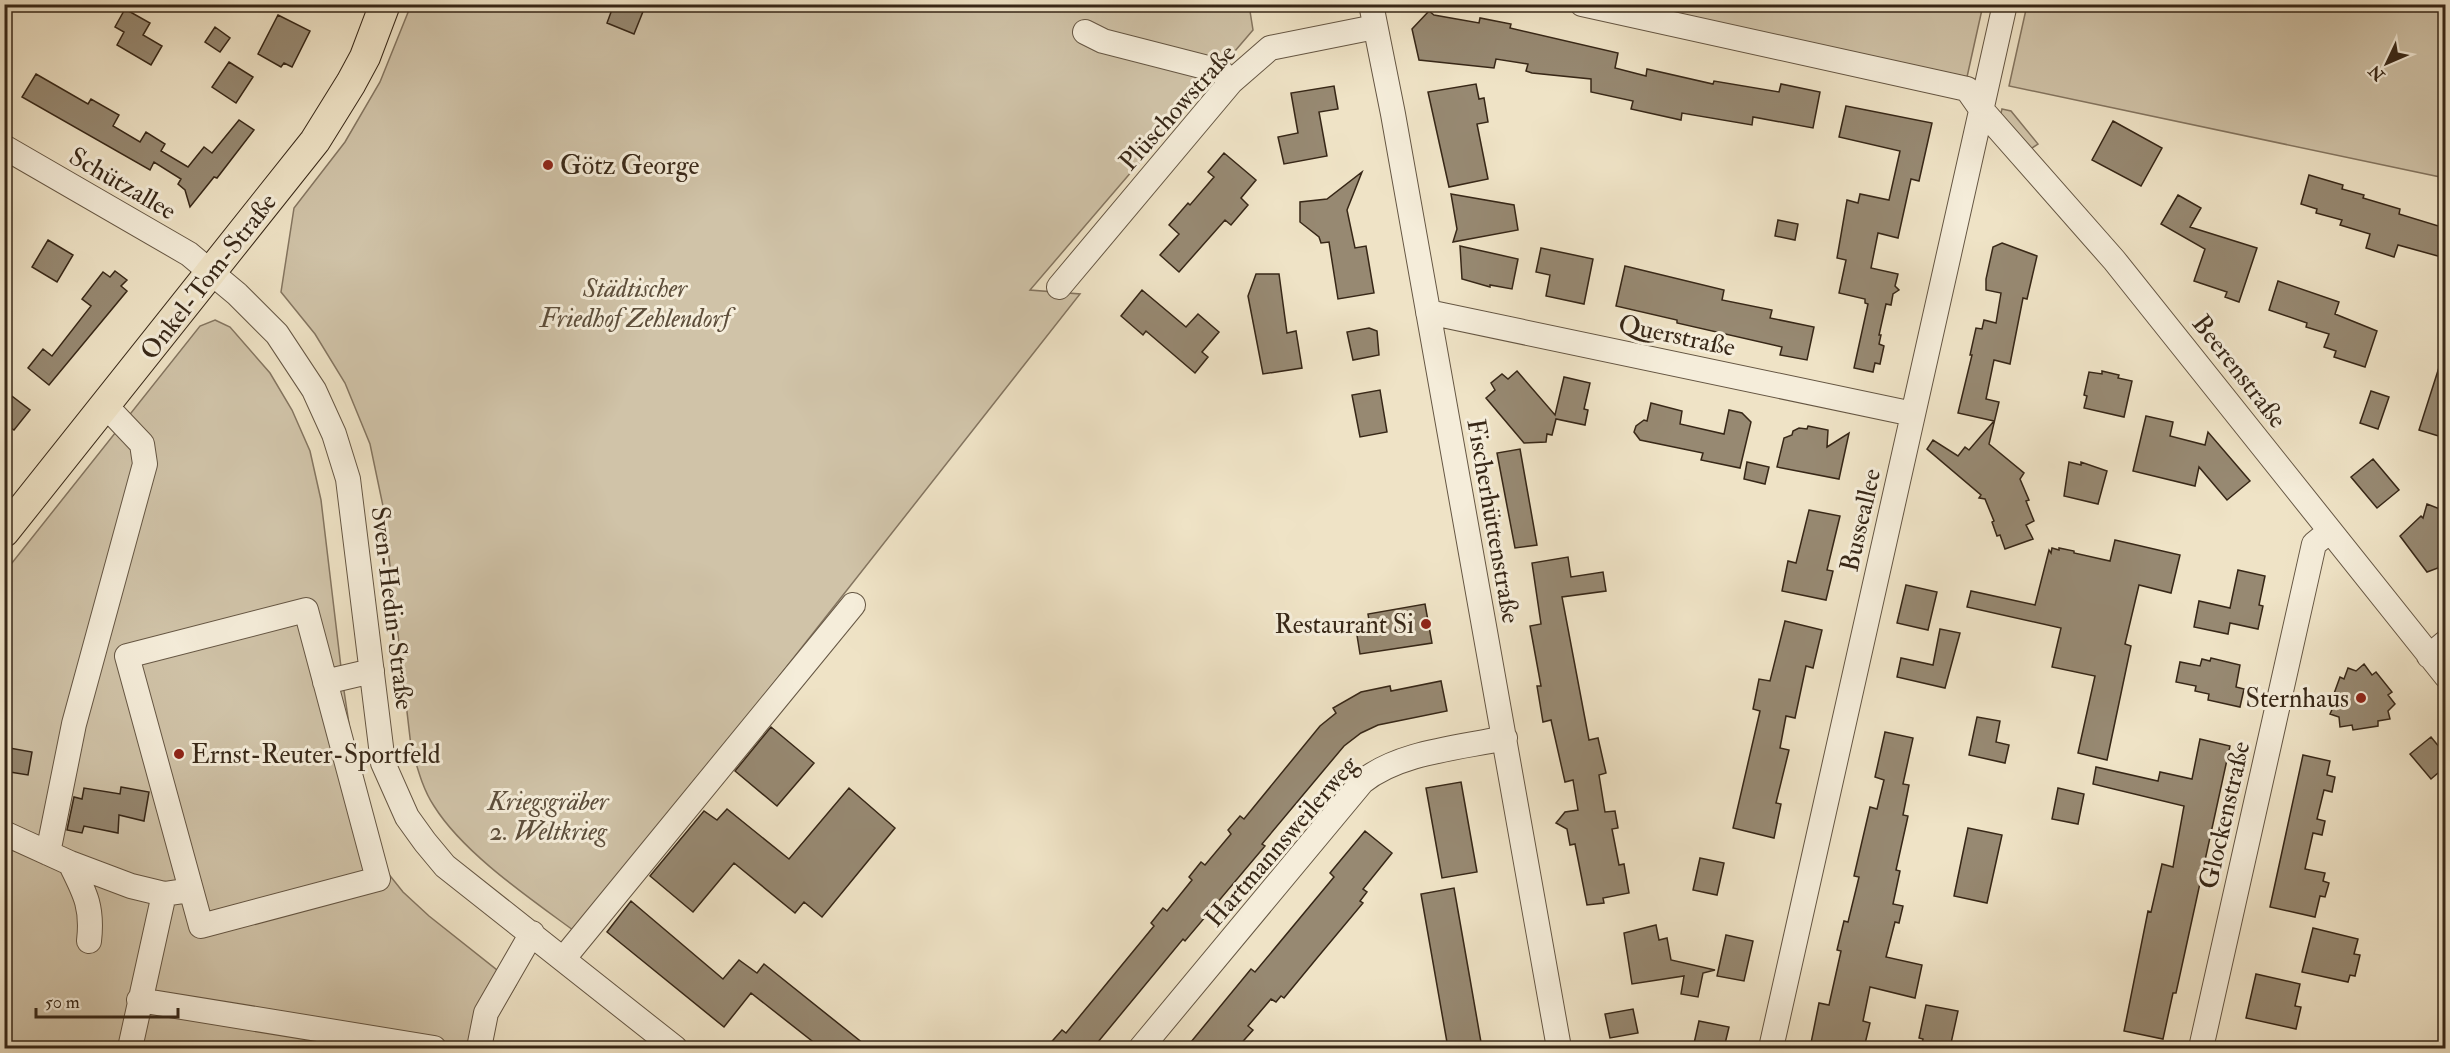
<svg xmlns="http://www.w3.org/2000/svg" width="2450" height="1053" viewBox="0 0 2450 1053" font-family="'IM FELL Double Pica',serif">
<rect width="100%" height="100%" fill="#efe3c6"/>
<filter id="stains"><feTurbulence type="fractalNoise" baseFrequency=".00333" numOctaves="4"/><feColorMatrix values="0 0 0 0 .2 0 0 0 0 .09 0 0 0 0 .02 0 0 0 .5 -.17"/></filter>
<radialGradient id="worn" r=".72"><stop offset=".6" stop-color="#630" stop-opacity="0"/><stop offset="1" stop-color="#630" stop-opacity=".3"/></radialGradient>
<!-- green -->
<path fill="#d0c3a8" stroke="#847560" stroke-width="1.5" d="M411,5h838l4,25 -223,260 50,4 -503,639c-46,-34 -113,-79 -143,-127 -12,-18 -17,-40 -23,-60l-28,-240 -13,-62 -25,-61 -30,-49 -34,-42 13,-84 51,-66 35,-60z
M1627,5h356l-16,72z
M2027,5h418v173l-436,-92z
M2002,109l9,2 27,33 -9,6 -29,-33z
M215,320l15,7 40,46 22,37 18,41 11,49 22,184 21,140 11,33 28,35 26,24 87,69 -19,32 -8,31h-484l-1,-475 196,-247z"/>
<!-- building -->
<path fill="#978972" stroke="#372717" stroke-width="1.5" d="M614,4h32l-12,30 -27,-11z
M125,9l25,14 -7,12 19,11 -11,19 -34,-20 7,-13 -9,-5z
M1429,11l5,4 45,8 1,-5 31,6 -1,4 108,25 -3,15 31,8 1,-7 66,15 1,-3 65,11 2,-8 39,8 -7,36 -60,-11 -1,8 -70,-12 -1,7 -50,-11 2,-8 -42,-9v-13l-59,-6 -6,-2 2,-7 -32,-5 -2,9 -75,-8 -7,-31z
M278,15l32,16 -18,36 -8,-4 -3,4 -23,-13z
M215,27l15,11 -10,14 -15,-10z
M229,62l24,15 -17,26 -24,-16z
M36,74l52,30 3,-5 28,16 -6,11 27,16 6,-10 19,12 -4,7 27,16 16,-20 8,6 27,-33 15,10 -37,48 -3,-1 -24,30 -5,-17 -7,-6 3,-5 -27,-17 -4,8 -128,-73z
M1476,84l3,15 5,-1 4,24 -11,2 11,55 -39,8 -21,-95z
M1334,86l4,23 -19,3 8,44 -43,8 -6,-27 20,-4 -7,-40z
M1846,106l86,17 -13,58 -8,-2 -13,59 -20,-5 -7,35 27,6 -3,12 4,4 -6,4 -2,11 -5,-1 -7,31h2l-2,9 5,2 -4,18 -5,-1 -2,9 -19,-4 14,-64 -3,-1v-4l-26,-6 7,-33 -9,-2 10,-58 11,3 2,-9 29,6 11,-49 -61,-14z
M2113,121l49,27 -21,38 -49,-26z
M1224,153l32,27 -15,18 7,7 -17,20 -6,-5 -46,52 -19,-17 19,-21 -10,-9 19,-22 2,2 24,-28 -6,-5z
M1362,172l-15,38 8,38 11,-2 8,47 -36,6 -9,-57 -8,1 -2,-6 -19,-15v-20l27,-3z
M2309,175l34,10 -1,4 22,6 -1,3 37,11 -1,5 46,14v30l-47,-13 -4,12 -28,-9 4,-14 -30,-9 2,-5 -26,-7 1,-4 -16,-5z
M1451,194l63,11 4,25 -65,12 4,-13z
M2178,195l23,13 -11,19 67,21 -18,54 -14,-5 2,-5 -33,-11 11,-32 -44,-25z
M1778,220l20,4 -3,16 -20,-4z
M48,240l25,15 -16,27 -25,-15z
M2002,243l35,13 -10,43 -4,-1 -13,66 -16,-4 -8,39 13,3 -10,42 35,29 -4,6 9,21 -3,1 8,20 -8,4 7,14 -28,10 -5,-14 -3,1 -5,-14 2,-1 -9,-22 -6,-1 2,-3 -54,-46 6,-9 25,16 7,-9 4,3 25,-29 -36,-8 14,-58h-2l6,-27 6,1 2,-9 12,3 5,-30 -15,-3v-11l7,-32z
M1460,246l58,13 -6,30 -22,-4v2l-28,-8z
M1541,248l52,11 -9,45 -38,-8 4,-21 -14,-3z
M1625,266l99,24 -2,10 50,10 -2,8 44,9 -7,33 -27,-5 2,-8 -105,-24v-3l-61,-14z
M115,271l12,9 -6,6 6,5 -78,94 -21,-17 15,-19 9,7 39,-50 -9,-7 21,-27 7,5z
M1256,274h23l8,59 9,-2 6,37 -39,6 -15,-78z
M2278,281l61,21 -4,12 42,17 -12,36 -31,-10 2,-6 -12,-4 5,-13 -23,-7 1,-4 -38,-13z
M1142,290l44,37 12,-13 21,18 -17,20 6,5 -13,16 -49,-42 -3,4 -22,-19z
M1369,328l8,3 2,24 -26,5 -6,-28z
M2442,358l3,1v79l-26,-8z
M1517,371l38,44 9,-38 26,6 -6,26 4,1 -3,15 -29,-6 -4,16 -5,-1 -1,8 -22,1 -38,-45 9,-8 -4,-7 11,-9 6,5z
M2102,371l17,4 -1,3 14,3 -8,36 -40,-9 3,-12 -3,-1 5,-23 13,2z
M4,390l26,20 -16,20 -10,-7z
M1380,390l7,42 -27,5 -8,-42z
M2371,391l18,6 -11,32 -18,-6z
M1651,403l31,8 -2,13 44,10 5,-24 13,3 9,9 -11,46 -39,-8 2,-7 -63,-13 -6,-8 2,-6 8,-6 3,1z
M2146,416l27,6 -3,14 35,9 3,-13 42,49 -23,19 -28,-33 -4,19 -62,-15z
M1808,426l20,4 -1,17 22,-14 -10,46 -62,-12 7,-29 8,-3 1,-4 6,-3 8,1z
M1520,449l17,96 -22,3 -18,-95z
M2373,459l26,31 -22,18 -26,-31z
M1747,462l22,5 -4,17 -21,-5z
M2069,462l12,3v-3l26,9 -9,33 -34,-8z
M2427,504l18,7v35l-7,22 -11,4 -27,-36 21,-20 2,2z
M1809,510l31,6 -13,54 6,1 -7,29 -44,-9 6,-30 8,2z
M2115,540l65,15 -9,38 -32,-8 -14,59 6,2 -24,114 -29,-7 17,-77 -43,-9 9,-39 -94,-21 4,-16 64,14 14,-55 2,3 1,-5 7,2v-2l15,3v2l36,8z
M1568,557l3,20 32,-5 3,19 -44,6 27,143 9,-2 8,35 -7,2 6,37 10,-1 3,17 -6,1 7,36 5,-1 5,29 -26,5 1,5 -17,2 -12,-61 -5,1 -3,-16 -11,-6 9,-11 13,-2 -5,-30 -8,2 -14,-62 -8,2 -6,-36h4l-11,-60 11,-2 -9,-61z
M2238,570l27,6 -6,29 4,1 -5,23 -28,-6 -2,11 -34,-7 5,-26 31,7z
M1906,585l31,7 -9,38 -31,-7z
M1425,604l7,39 -72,11 -4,-25 14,-3 -2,-12z
M1785,621l37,9 -9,38 -7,-2 -11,52 -9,-2 -6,32 9,2 -13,53 5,1 -7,34 -41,-10 27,-117 -7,-2 6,-30 11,2z
M1940,629l20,4 -15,55 -48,-11 4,-19 32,7z
M2211,658l29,7 -4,22 8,2 -4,18 -32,-7 1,-6 -14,-3 1,-5 -20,-4 4,-20 20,4 2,-7 8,2z
M2364,664l8,11 4,-3 16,20 -4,3 7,9 -7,7 2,8 -12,2v5l-25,4 -1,-5 -12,2 -1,-10 -9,-3 5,-11 -4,-1 9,-25 4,2 4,-11 8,3z
M1441,681l6,30 -69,14 -17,8 -17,13 -82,98 3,2 -80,95 -2,-2 -90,109h-47l16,-18 4,3 88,-107 -3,-3 12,-15 4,3 25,-31 -3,-3 12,-15 4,3 26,-31 -3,-4 12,-14 4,3 76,-93 16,-13 -3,-5 28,-16 29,-6 1,5z
M1977,717l23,4 -4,21 13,3 -4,18 -36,-8z
M771,727l43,36 -37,43 -42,-35z
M1885,732l28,6 -10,46 6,1 -6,30 5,1 -12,54 4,1 -7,33 10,2 -4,17 -4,-1 -9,35 36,8 -7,33 -45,-11 -7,34 7,2 -6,25h-54l9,-45 10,2 12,-54 -4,-1 7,-29 4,1 11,-45 -5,-1 16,-69 7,2 7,-29 -9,-3z
M2431,737l14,17v13l-14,12 -21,-25z
M2200,739l30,7 -54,247h-3l-10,46 -39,-8 24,-120 3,1 11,-48 11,3 11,-61 -91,-22 3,-17 62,14 2,-9 32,7z
M4,747l28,5 -4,23 -24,-4z
M2303,755l27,6 -3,14 8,2 -3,15 -8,-2 -7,29 8,2 -3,14 -9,-2 -8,36 20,4 -2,8 6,2 -4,14 -5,-1 -5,21 -45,-10z
M1461,782l16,90 -35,6 -16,-90z
M121,787l28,5 -5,29 -25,-6 -1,18 -34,-7 -2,7 -15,-3 7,-33 8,2 2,-11 36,6z
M849,788l46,40 -73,89 -18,-15 -9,11 -61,-50 -41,49 -43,-36 54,-65 13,9 10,-11 62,50z
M2058,788l26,6 -6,30 -26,-5z
M1968,828l34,7 -15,68 -33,-7z
M1365,831l27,22 -29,36 4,3 -7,9 3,2 -46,55 -33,40 -3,-2 -5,6 -5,-3 -23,27 5,4 -16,18h-51l65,-79 4,3 79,-95 -4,-4z
M1700,858l24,5 -7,32 -24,-5z
M1454,888l16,91 12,69h-34l-3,-17 -24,-137z
M631,901l92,78 16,-19 18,13 7,-9 105,84h-48l-70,-55 -27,34 -117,-95z
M1656,925l3,15 8,-2 4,22 44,10 -12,3 -5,24 -17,-3 3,-18 -52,8 -8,-51z
M2313,928l45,11 -4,15 6,1 -5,21 -5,-1 -2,7 -46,-10z
M1726,935l27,6 -9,40 -27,-5z
M2256,974l44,10 -5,22 6,1 -5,22 -50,-11z
M1926,1005l32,6 -8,37h-29l2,-9 -4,-1z
M1633,1009l5,24 -28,5 -5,-24z
M1699,1021l30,6 -5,21h-31z"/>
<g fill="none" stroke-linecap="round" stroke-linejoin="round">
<!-- minor casing -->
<g stroke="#655643" stroke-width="26">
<path id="minor" d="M1371,4l22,110 166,934
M1582,4l385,85 14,20 133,151 332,416
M1085,32l18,9 117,30 11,11
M4,147l185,107 48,40 40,40 37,56 20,44 14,45 35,284 24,54 18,25 20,24 230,182
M1059,287l172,-205 39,-34 105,-21
M1428,312l485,102
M306,610l72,269 -177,47 -74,-270z
M2429,656l17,-14
M325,682l47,-11
M4,833l66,30 61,23 33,8 27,-4
M48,853l26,-129 71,-260 -3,-20 -37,-39
M70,863c15,30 23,44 19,78
M564,958l289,-353
M139,1000l295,48
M130,1048l34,-154
M479,1048l7,-35 46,-80
M1141,1048l221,-266c37,-30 97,-34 143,-44
M1771,1048l234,-1044
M2201,1048l113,-504 16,-13"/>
</g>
<!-- major casing -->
<g stroke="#372717" stroke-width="32">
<path id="major" d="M4,532l311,-391 36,-58 14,-26 20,-53"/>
</g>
<!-- minor -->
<use href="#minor" stroke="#f5edda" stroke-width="24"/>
<!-- major -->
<use href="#major" stroke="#efe3c6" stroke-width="30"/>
</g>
<!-- markers -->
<g fill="#8f2418" stroke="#f5edda" stroke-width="2">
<circle cx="548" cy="165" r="6"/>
<circle cx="1426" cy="624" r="6"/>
<circle cx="2361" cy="698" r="6"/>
<circle cx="179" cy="754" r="6"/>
</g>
<g text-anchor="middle" stroke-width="6" stroke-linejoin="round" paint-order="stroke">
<!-- street labels -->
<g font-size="26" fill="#372717" stroke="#f5edda">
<text transform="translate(1177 107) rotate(-48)" y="9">Plüschowstraße</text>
<text transform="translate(123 183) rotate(30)" y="9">Schützallee</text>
<text transform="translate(208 276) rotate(-52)" y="9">Onkel-Tom-Straße</text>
<text transform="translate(1677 335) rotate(12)" y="9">Querstraße</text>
<text transform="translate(2240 371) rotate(52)" y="9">Beerenstraße</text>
<text transform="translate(1860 520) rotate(-77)" y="9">Busseallee</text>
<text transform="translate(1494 521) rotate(80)" y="9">Fischerhüttenstraße</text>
<text transform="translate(393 608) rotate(83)" y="9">Sven-Hedin-Straße</text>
<text transform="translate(2224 815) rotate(-77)" y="9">Glockenstraße</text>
<text transform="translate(1281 841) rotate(-49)" y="9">Hartmannsweilerweg</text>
</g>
<!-- poi labels -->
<g font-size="26" fill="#372717" stroke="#f5edda" text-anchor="start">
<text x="560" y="174">Götz George</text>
<text x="1414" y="633" text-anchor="end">Restaurant Si</text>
<text x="2349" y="707" text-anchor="end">Sternhaus</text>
<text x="191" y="763">Ernst-Reuter-Sportfeld</text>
</g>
<!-- park labels -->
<g font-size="26" font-style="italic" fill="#5d4e3b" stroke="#f5edda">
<text x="635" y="297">Städtischer<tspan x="635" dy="30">Friedhof Zehlendorf</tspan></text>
<text x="548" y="810">Kriegsgräber<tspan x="548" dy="30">2. Weltkrieg</tspan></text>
</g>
</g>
<!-- margin -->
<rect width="2450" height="1053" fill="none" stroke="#efe3c6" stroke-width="24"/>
<rect x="6" y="6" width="2438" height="1041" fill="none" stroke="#372717" stroke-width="3"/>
<rect x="12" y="12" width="2426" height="1029" fill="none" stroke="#372717" stroke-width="1.5"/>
<!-- north arrow -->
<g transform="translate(2387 63) rotate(226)" stroke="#f5edda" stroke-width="4.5" paint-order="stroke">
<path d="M0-4.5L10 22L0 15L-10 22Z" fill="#372717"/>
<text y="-9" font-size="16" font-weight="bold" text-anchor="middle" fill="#372717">N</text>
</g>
<!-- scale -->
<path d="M36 1008v9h142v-9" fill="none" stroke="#372717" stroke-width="3"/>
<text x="45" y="1008" font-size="18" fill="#372717" stroke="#f5edda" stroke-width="4.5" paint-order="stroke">50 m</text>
<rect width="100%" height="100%" filter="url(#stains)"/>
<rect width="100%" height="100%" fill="url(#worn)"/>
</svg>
